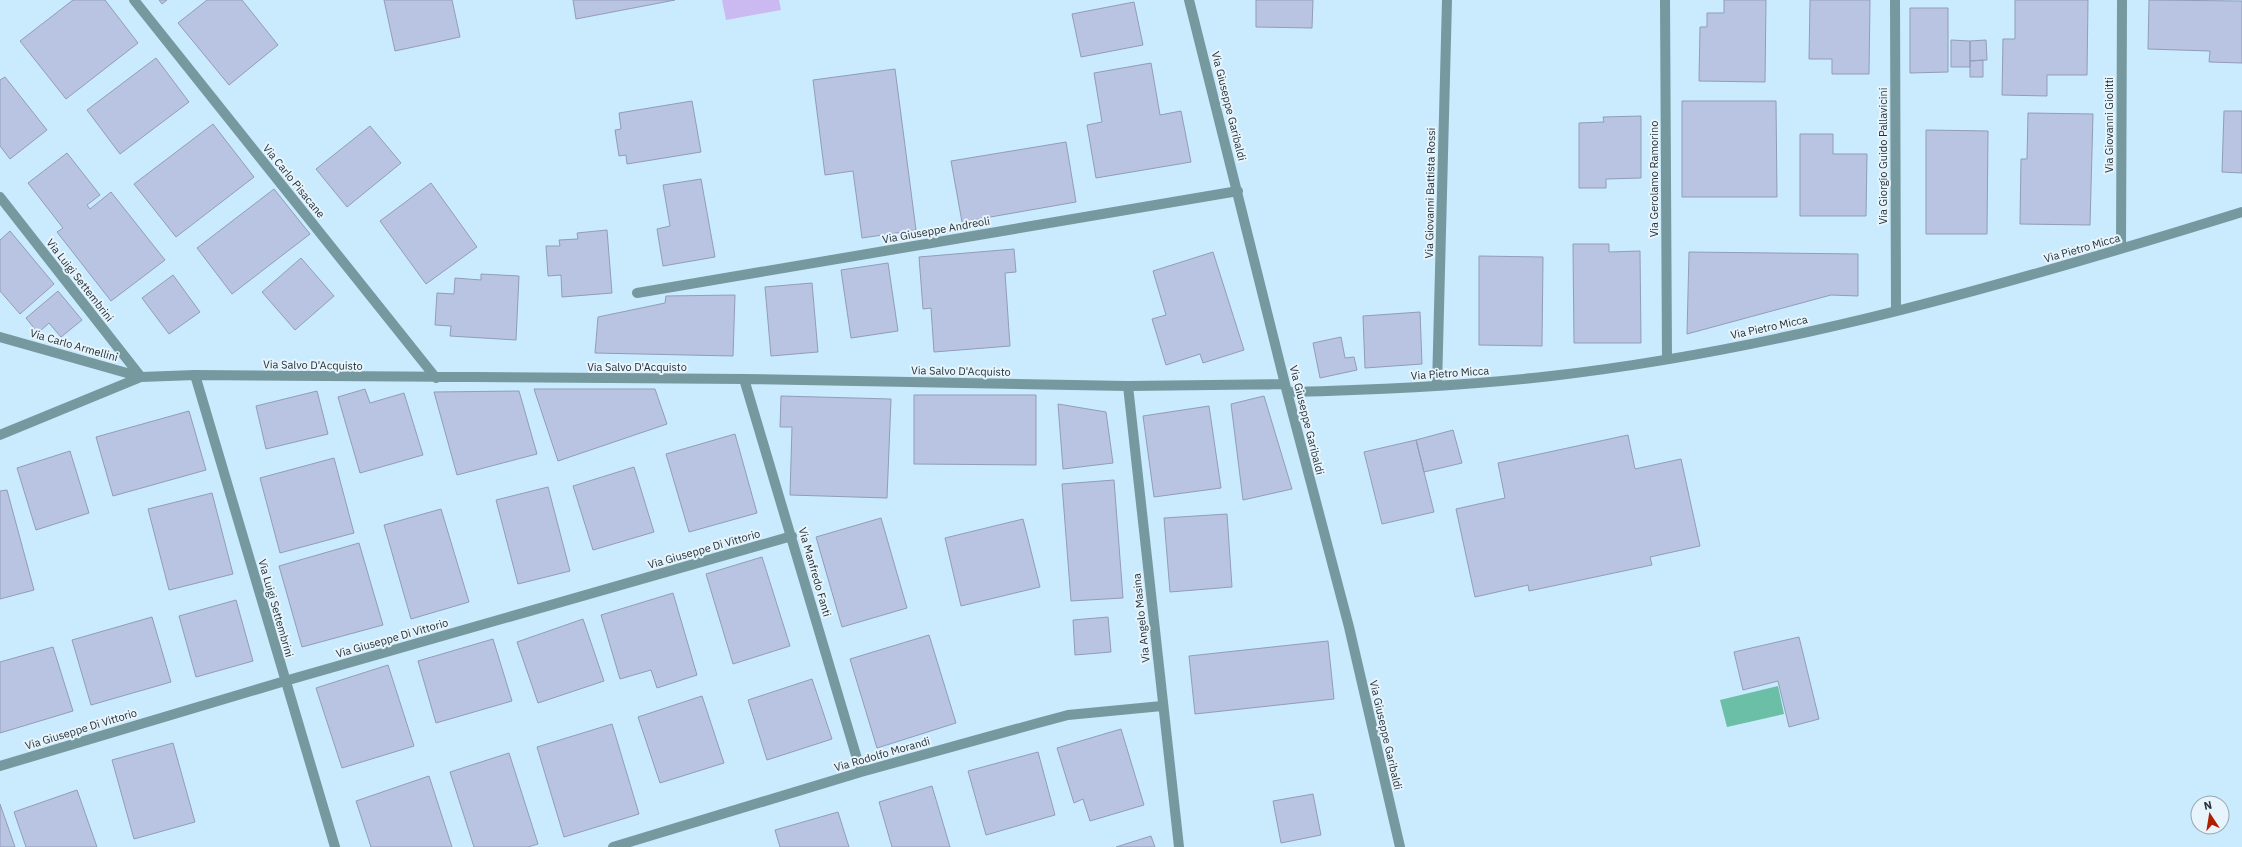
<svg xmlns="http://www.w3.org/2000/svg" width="2242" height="847" viewBox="0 0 2242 847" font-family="'IBM Plex Sans',sans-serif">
<rect width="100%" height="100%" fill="#caeafe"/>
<!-- green -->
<path fill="#cbb9f2" d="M722,0h57l2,10 -55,10z"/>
<!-- water -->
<path fill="#6bbfa7" d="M1778,686l6,28 -57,13 -7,-27z"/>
<!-- building -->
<path fill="#b8c4e2" stroke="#919db9" d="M73,0h32l33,43 -72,56 -46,-58z
M159,0h8l-5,4z
M207,0h35l36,45 -49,40 -51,-62z
M384,0h68l8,37 -65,14z
M573,0h102l-99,19z
M1256,0h57l-1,28 -56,-1z
M1724,0h42l-1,82 -66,-1 1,-54h7v-14h17z
M1810,0h60l-1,74h-37v-15h-23z
M2015,0h73l-1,75h-40v21l-45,-1 1,-56h12z
M2149,0l93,1v62l-33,-1 1,-11 -62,-2z
M1134,2l9,43 -62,12 -9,-43z
M1910,8h38v64l-38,1z
M1951,40l19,1v26h-19z
M1986,40l1,20 -17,1v-20z
M156,58l33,44 -69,52 -33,-44z
M1983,60v17h-13v-16z
M1151,63l9,52 21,-4 10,51 -95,16 -9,-53 15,-3 -8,-49z
M895,69l21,161 -54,8 -9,-67 -28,4 -12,-95z
M5,77l42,53 -37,29 -10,-13v-66z
M692,101l9,51 -74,12 -1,-9 -7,1 -4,-26 6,-1 -2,-16z
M1682,101h94l1,96h-95z
M2224,111h18v62l-20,-1z
M2028,113l65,1 -3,111 -70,-1 1,-65h6z
M1641,116v62l-35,1v9h-27v-65l25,-1 -1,-5z
M213,124l41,53 -78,60 -42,-53z
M370,126l31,37 -54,44 -31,-38z
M1926,130l62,1 -1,103h-61z
M1800,134h33v20h34l-1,62h-66z
M1066,142l10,60 -114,20 -11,-61z
M67,153l33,42 -13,10 3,4 21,-17 54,68 -54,41 -54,-69 6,-4 -35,-45z
M701,179l14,78 -52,9 -6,-37 13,-3 -7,-41z
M431,183l46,64 -51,37 -46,-63z
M274,189l36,45 -78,60 -35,-46z
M607,230l5,63 -50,4 -1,-22 -13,1 -2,-30h14l-1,-6 19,-1 -1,-6z
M10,231l44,53 -34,30 -20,-23v-51z
M1573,244h36v8l31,-1 1,92h-67z
M1014,249l2,23 -11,1 5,73 -76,6 -3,-44 -8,1 -4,-52z
M1213,252l31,98 -41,13 -3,-9 -34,11 -14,-46 14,-4 -13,-44z
M1689,252l169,2v42l-27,-1 -144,39z
M1479,256l64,1 -1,89 -63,-1z
M301,258l33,38 -39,34 -33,-38z
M888,263l10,68 -47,7 -10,-68z
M481,274l38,2 -3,64 -66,-4 1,-10 -16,-1 2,-32 17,1 1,-16 26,2z
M173,275l27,37 -31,22 -27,-36z
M812,283l6,69 -47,4 -6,-69z
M58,291l24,29 -21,17 -12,-14 -11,10 -12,-15z
M735,295l-2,61 -138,-3 3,-36 67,-14 1,-7z
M1420,312l2,52 -57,4 -2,-52z
M1341,337l4,21 9,-1 3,13 -37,8 -7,-35z
M365,389l5,14 34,-10 19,62 -63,18 -22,-76z
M534,389h121l12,35 -109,37z
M317,391l11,43 -62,15 -10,-43z
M519,391l18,63 -80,21 -23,-83z
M914,395h122v70l-122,-1z
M781,396l110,3 -4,99 -97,-3 2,-68h-12z
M1264,396l28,93 -49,11 -12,-96z
M1058,404l48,8 7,51 -50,6z
M1209,406l12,82 -67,9 -11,-81z
M189,411l17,59 -93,26 -17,-59z
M1453,430l9,33 -38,9 -8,-32z
M735,434l22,79 -68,19 -23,-78z
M1628,435l7,34 46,-10 19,87 -50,11 2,8 -123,26 -1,-6 -53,12 -19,-88 49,-11 -7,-35z
M1416,440l18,72 -52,12 -18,-72z
M70,451l19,62 -53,17 -19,-62z
M334,458l20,75 -74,20 -20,-75z
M634,467l20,65 -61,18 -20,-64z
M1114,480l9,118 -52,3 -9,-117z
M548,487l22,84 -52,13 -22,-84z
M7,490l27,100 -34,9v-108z
M212,493l21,81 -64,16 -21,-81z
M441,509l28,93 -58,17 -27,-94z
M1227,514l5,73 -62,5 -6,-74z
M881,518l26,90 -65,19 -26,-90z
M1023,519l17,68 -79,19 -16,-68z
M359,543l24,82 -81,22 -23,-81z
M762,557l28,89 -57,18 -27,-90z
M673,593l24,82 -40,13 -6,-18 -31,9 -19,-64z
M236,600l17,61 -57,16 -17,-61z
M152,617l19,65 -80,23 -19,-65z
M1108,617l3,35 -36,3 -2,-35z
M583,619l21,62 -66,22 -21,-61z
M929,635l27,88 -79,25 -27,-89z
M1799,637l20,82 -30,8 -11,-46 -35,9 -9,-38z
M493,639l19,62 -76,22 -18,-62z
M1328,641l6,58 -139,15 -6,-58z
M53,647l20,64 -73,22v-71z
M388,665l26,81 -72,22 -26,-80z
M812,679l20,60 -65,21 -19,-60z
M702,696l22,67 -64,20 -22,-66z
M612,724l27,90 -75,23 -27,-90z
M1121,729l23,76 -54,16 -7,-22 -9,4 -17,-55z
M173,743l22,79 -61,17 -22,-79z
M1038,752l17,63 -69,20 -18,-64z
M509,753l29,91 -10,3h-54l-24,-75z
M429,776l23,71h-81l-15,-46z
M932,786l18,61h-58l-13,-45z
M77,790l20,57h-71l-12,-35z
M1313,794l8,41 -40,8 -8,-42z
M0,804l15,43h-15z
M838,812l11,35h-69l-5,-17z
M1151,836l4,11h-39z"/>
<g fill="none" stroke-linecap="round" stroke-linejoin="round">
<!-- minor -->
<path stroke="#75999e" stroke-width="10" d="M134,0l302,378
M1189,0l98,392 62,235 51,220
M1665,0l2,359
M1895,0l1,311
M0,197l141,180
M2121,249l1,-249
M637,293l601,-102
M0,337l141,40
M195,375l140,472
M744,379l117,393
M1128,386l51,461
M1437,386l10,-386
M1287,392c89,-2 176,-6 264,-16 236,-27 465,-94 691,-164
M0,435l141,-58 54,-2 549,4 384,7 157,-2
M0,766l285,-85 507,-145
M613,847l248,-75 177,-49 30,-8 94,-9"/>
</g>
<g text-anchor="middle" stroke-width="4" stroke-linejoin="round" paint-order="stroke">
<!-- street labels -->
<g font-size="11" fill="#253239" stroke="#e7f4fc">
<text transform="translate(1229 106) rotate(76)" y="4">Via Giuseppe Garibaldi</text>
<text transform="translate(2109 125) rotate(-90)" y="4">Via Giovanni Giolitti</text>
<text transform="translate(1883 156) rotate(-90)" y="4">Via Giorgio Guido Pallavicini</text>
<text transform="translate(1654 179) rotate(-90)" y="4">Via Gerolamo Ramorino</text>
<text transform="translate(294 181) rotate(51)" y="4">Via Carlo Pisacane</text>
<text transform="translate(1430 193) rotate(-89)" y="4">Via Giovanni Battista Rossi</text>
<text transform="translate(936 230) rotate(-10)" y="4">Via Giuseppe Andreoli</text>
<text transform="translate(2082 248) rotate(-16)" y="4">Via Pietro Micca</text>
<text transform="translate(80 280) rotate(52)" y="4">Via Luigi Settembrini</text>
<text transform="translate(1769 327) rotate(-12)" y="4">Via Pietro Micca</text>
<text transform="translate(74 345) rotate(16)" y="4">Via Carlo Armellini</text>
<text transform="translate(313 365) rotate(1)" y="4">Via Salvo D'Acquisto</text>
<text x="637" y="371">Via Salvo D'Acquisto</text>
<text transform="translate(961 371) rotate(1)" y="4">Via Salvo D'Acquisto</text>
<text transform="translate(1450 373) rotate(-4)" y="4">Via Pietro Micca</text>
<text transform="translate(1307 420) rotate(76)" y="4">Via Giuseppe Garibaldi</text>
<text transform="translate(704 549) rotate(-16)" y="4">Via Giuseppe Di Vittorio</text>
<text transform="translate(815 572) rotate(74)" y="4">Via Manfredo Fanti</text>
<text transform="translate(276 608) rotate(74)" y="4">Via Luigi Settembrini</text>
<text transform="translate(1141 618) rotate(-96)" y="4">Via Angelo Masina</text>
<text transform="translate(392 638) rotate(-16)" y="4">Via Giuseppe Di Vittorio</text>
<text transform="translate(81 729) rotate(-17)" y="4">Via Giuseppe Di Vittorio</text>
<text transform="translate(1386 735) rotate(77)" y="4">Via Giuseppe Garibaldi</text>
<text transform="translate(882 754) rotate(-16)" y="4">Via Rodolfo Morandi</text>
</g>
</g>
<!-- north arrow -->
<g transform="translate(2210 815) rotate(348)"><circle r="19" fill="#e7f4fc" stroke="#99a6ae"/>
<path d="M0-3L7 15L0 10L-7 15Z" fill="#ad1f00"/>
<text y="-6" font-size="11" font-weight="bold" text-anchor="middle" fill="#253239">N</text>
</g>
</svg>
